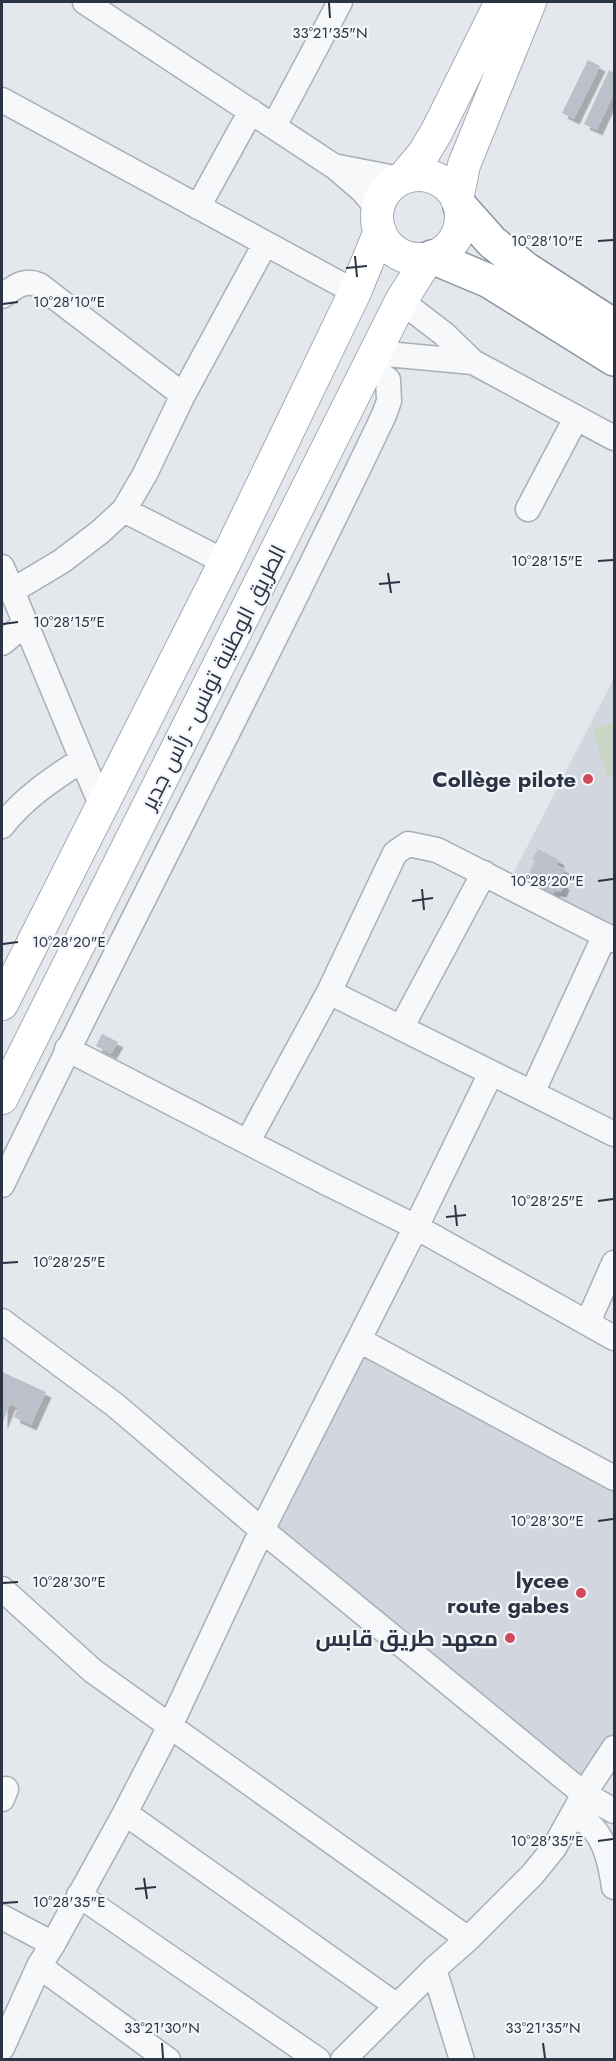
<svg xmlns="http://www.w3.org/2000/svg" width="616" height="2061" viewBox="0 0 616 2061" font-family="Jost,Cairo,sans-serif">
<defs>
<filter id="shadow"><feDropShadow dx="5.5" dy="5.5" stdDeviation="0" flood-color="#0004"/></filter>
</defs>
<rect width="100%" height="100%" fill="#e4e7ec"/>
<!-- built -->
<path fill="#d2d6de" d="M614,678v246l-104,-44z
M368,1345l246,140v263l-30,46 -306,-265z"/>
<!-- green -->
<path fill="#c9d6c5" d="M614,723v52l-7,2 -14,-48z"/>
<!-- building -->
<path fill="#bbc0ca" filter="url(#shadow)" d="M588,60l12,6 -26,53 -12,-6z
M609,70l5,3v20l-17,37 -13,-6z
M538,849l21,11 -2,5 8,4 -5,11 4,5 -3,7 -6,-1 -2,3 -19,-10 2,-4 -8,-5 7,-14 -3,-1z
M102,1034l16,8 -7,12 -15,-8z
M2,1372l44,20 -15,33 -17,-8 4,-9 -8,-4 -8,20z"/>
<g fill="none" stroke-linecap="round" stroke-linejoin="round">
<!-- minor casing -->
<g stroke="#a9aeb7" stroke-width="27">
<path id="minor" d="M85,2l250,165 28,24 15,18
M2,100l353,192
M274,126l66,-124
M338,167l62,12
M198,207l53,-96
M2,296c12,-8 22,-18 37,-11l144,110 -38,79 -21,36 -24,22 -38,29 -50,30
M401,301l43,33 29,28 141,76
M376,353l97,9
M183,395l82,-151
M528,509l48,-91
M124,510l101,52
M2,567l100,240
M2,643l23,-19
M2,826c22,-28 50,-47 80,-66
M329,992l285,142
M401,1028l83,-155
M67,1049l258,133 91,45 198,111
M532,1093l73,-158
M248,1141l81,-149 66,-139 13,-9 29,6 177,90
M2,1185c124,-258 259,-511 382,-770l5,-14 -1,-21 -18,-14
M2,1321l113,84 147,125 322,264 30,17
M588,1322l26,-59
M359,1340l255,138
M2,1589l91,82 375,268
M2,1799l4,-10
M125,1813l272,193
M573,1816c5,3 13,5 17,9 16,15 21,41 24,62
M79,1895l239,165
M2,1917l51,27
M39,1966l129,94
M434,1969l28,91
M2,2048l37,-82 14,-22 72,-131 45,-87 92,-196 154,-303 75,-154
M343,2060l91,-91 34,-30 64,-64 22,-27 30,-54 30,-46"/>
</g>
<!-- major casing -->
<g stroke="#a3abb8" stroke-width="34">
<path id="major" d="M377 217a42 42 0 1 1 84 0a42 42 0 1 1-84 0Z
M403,178l21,-25 13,-22 64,-129
M457,200l7,-35 66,-163
M2,1004l223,-442 130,-270 25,-61
M2,1098l399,-797 27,-43"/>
</g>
<!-- highway casing -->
<g stroke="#8b94a3" stroke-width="36">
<path id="highway" d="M460,206l32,36 34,27 88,57
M432,257l57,24 125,78"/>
</g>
<!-- minor -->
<use href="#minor" stroke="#f7f8fa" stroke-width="24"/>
<!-- major -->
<use href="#major" stroke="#fff" stroke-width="32"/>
<!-- highway -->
<use href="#highway" stroke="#fff" stroke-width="33"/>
</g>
<!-- ticks -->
<path fill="none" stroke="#2b3445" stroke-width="2" d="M329,3l1,15M598,241l15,-1M355,256l2,21M346,268l21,-2M3,304l15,-2M598,561l15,-1M388,573l3,20M379,584l21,-2M3,624l15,-2M598,881l15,-2M422,889l2,21M412,901l21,-3M3,944l15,-2M598,1201l15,-2M455,1205l2,21M446,1217l20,-2M3,1263l15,-1M598,1521l15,-2M3,1583l15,-1M598,1841l15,-2M144,1878l3,21M135,1889l21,-2M3,1903l15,-1M162,2043l1,15M543,2043l2,15"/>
<!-- markers -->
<g fill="#d1495b" stroke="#f4f6f9" stroke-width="2">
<circle cx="588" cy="779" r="6"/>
<circle cx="581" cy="1593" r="6"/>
<circle cx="510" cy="1638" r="6"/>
</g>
<g text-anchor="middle" stroke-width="4.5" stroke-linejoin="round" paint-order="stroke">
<!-- street labels -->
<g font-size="22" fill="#2b3445" stroke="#f4f6f9">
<text transform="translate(213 677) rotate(-63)" y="8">الطريق الوطنية تونس - رأس جدير</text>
</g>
<!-- poi labels -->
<g font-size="22" font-weight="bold" fill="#2b3445" stroke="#f4f6f9" text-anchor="end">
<text x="576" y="787">Collège pilote</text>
<text x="569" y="1588">lycee<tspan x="569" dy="25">route gabes</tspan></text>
<text x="498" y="1646">معهد طريق قابس</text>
</g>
</g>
<g font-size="15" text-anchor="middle" fill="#2b3445" stroke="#f4f6f9" stroke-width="4.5" stroke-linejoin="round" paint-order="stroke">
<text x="330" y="38">33°21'35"N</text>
<text x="547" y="246">10°28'10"E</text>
<text x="69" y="307">10°28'10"E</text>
<text x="547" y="566">10°28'15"E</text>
<text x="69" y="627">10°28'15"E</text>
<text x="547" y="886">10°28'20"E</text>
<text x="69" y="947">10°28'20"E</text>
<text x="547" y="1206">10°28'25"E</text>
<text x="69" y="1267">10°28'25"E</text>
<text x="547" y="1526">10°28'30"E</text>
<text x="69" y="1587">10°28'30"E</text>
<text x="547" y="1846">10°28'35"E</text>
<text x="69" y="1907">10°28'35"E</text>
<text x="162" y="2033">33°21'30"N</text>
<text x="543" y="2033">33°21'35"N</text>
</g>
<!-- border -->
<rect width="616" height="2061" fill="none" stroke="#2b3445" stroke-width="6"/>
</svg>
